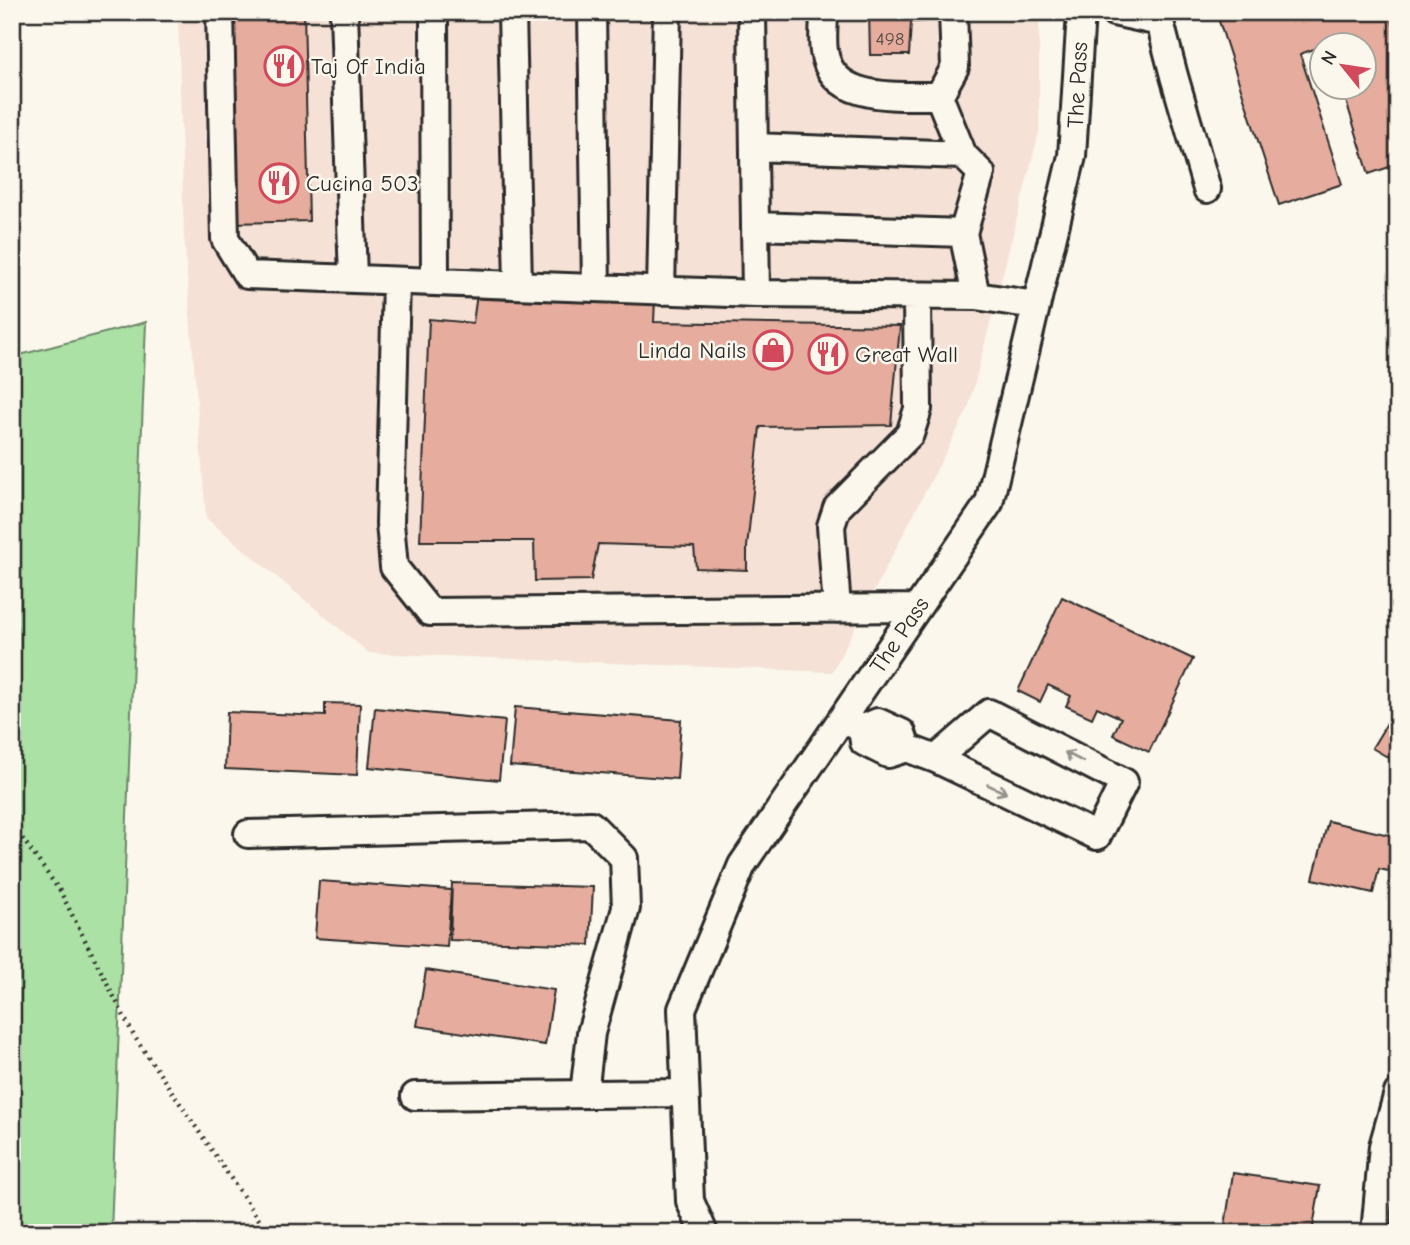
<svg xmlns="http://www.w3.org/2000/svg" width="1410" height="1245" viewBox="0 0 1410 1245" font-family="'Comic Neue',sans-serif">
<rect width="100%" height="100%" fill="#fbf7ec"/>
<filter id="ink" filterUnits="userSpaceOnUse"><feTurbulence type="fractalNoise" baseFrequency=".0143" numOctaves="2"/><feDisplacementMap in="SourceGraphic" scale="14" xChannelSelector="R" yChannelSelector="G"/><feConvolveMatrix kernelMatrix="1 2 1 2 8 2 1 2 1" color-interpolation-filters="sRGB"/></filter>
<g filter="url(#ink)">
<!-- built -->
<path fill="#f5e1d5" d="M178,12h861v120l-71,277 -136,263 -463,-19 -163,-135 -22,-282z"/>
<!-- green -->
<path fill="#abe1a4" stroke="#6b8668" stroke-width="2" d="M146,322l-35,911h-99v-876z"/>
<!-- building -->
<path fill="#e6ad9e" stroke="#2b2b2b" stroke-width="2" d="M229,12h75l5,209 -77,2z
M869,12h61l-1,9 -18,1 -2,33h-39z
M1216,12h173l9,27v125l-29,10 -27,-86h22v-42h-42l-22,8 42,130 -63,21z
M477,294l178,4 -1,24 246,4 -9,99 -131,2 -13,120v23l-51,-2 -2,-21 -96,-3 -7,36 -56,1 -1,-40h-114l9,-222 44,4z
M1062,597l131,62 -44,93 -36,-17 8,-17 -24,-11 -5,11 -26,-12 5,-10 -23,-11 -8,17 -22,-11z
M325,703l35,1 -3,71 -132,-6 2,-57 98,4z
M1398,705v58l-26,-15z
M515,707l166,13 -4,59 -167,-13z
M375,708l130,13 -6,59 -130,-13z
M1328,821l70,16v36l-19,-4 -6,24 -60,-14z
M319,881l132,9 -4,57 -132,-9z
M452,883l141,4 -3,58 -140,-5z
M426,970l128,20 -9,55 -128,-19z
M1233,1173l87,13 -8,47h-88z"/>
<g fill="none" stroke-linecap="round" stroke-linejoin="round">
<!-- minor casing -->
<g stroke="#2b2b2b" stroke-width="32">
<path id="minor" d="M220,12l5,227 22,36 509,19 220,2 60,9
M344,12l9,267
M434,12l1,270
M512,12l6,273
M592,12l4,276
M752,12l4,282
M824,12c0,13 -2,27 0,39 8,53 76,44 115,45
M953,12l2,55 -16,29 24,59
M1114,12l46,10
M1161,12l-1,10 14,54 33,113
M754,147l209,8 18,18 -18,60 13,63
M755,226l208,7
M396,281l-6,242 4,44 36,45 487,-4
M661,291l6,-279
M837,609l-6,-83 6,-18 73,-74 8,-25 -1,-113
M849,722l13,7 16,-7 24,11 5,15
M862,729l2,13 24,12 19,-6 29,11 161,77 27,-54 -135,-69 -53,46
M248,834l343,-9 33,33 2,50 -35,125 -7,61
M415,1096l270,-3
M704,1233l-14,-32 -8,-192 60,-144 247,-362 83,-347 9,-144
M1375,1233l8,-87 15,-53"/>
</g>
<!-- path -->
<path stroke="#2b2b2b" stroke-width="4.5" stroke-dasharray="2 5" stroke-linecap="butt" d="M12,847l10,-9 38,53 74,145 134,197
M12,1091l4,3 -4,7"/>
<!-- minor -->
<use href="#minor" stroke="#fbf7ec" stroke-width="26"/>
</g>
<!-- one-way arrows -->
<defs><path id="oneway-shaft" d="M-6 0H5M1.5-3L5.5 0L1.5 3" fill="none" stroke-width="1.6" stroke-linecap="round" stroke-linejoin="round" transform="scale(1.75)"/></defs>
<g stroke="#93918c">
<use href="#oneway-shaft" transform="translate(1074 757) rotate(-153)"/>
<use href="#oneway-shaft" transform="translate(997 789) rotate(25)"/>
</g>
</g>
<!-- icons -->
<defs>
<g id="restaurant-ring" transform="scale(2.0125)"><circle r="9.5" fill="#fbf7ec" stroke="#d1495b" stroke-width="1.5"/><path d="M-5-6h1v4h1v-4h1v4h1v-4h1v5L-1.5 .5V6h-2V.5L-5-1ZM5-6V6H3V1.5H1.5Q1.5-4 5-6Z" fill="#d1495b"/></g>
<g id="shop-ring" transform="scale(2.0125)"><circle r="9.5" fill="#fbf7ec" stroke="#d1495b" stroke-width="1.5"/><path d="M-5-2.5h2.3a2.7 3.5 0 0 1 5.4 0H5L5.5 6h-11ZM-1.5-2.5h3a1.5 2.3 0 0 0-3 0Z" fill="#d1495b"/></g>
</defs>
<g fill-rule="evenodd">
<use href="#restaurant-ring" x="284" y="66"/>
<use href="#restaurant-ring" x="279" y="183"/>
<use href="#shop-ring" x="773" y="350"/>
<use href="#restaurant-ring" x="828" y="354"/>
</g>
<g text-anchor="middle" stroke-width="5" stroke-linejoin="round" paint-order="stroke">
<!-- number labels -->
<g font-size="19" fill="#5a4c48">
<text x="890" y="45">498</text>
</g>
<!-- poi labels -->
<g font-size="23" fill="#2b2b2b" stroke="#fbf7ec" text-anchor="start">
<text x="311" y="74">Taj Of India</text>
<text x="306" y="191">Cucina 503</text>
<text x="746" y="358" text-anchor="end">Linda Nails</text>
<text x="855" y="362">Great Wall</text>
</g>
<!-- street labels -->
<g font-size="23" fill="#2b2b2b" stroke="#fbf7ec">
<text transform="translate(1077 85) rotate(-87)" y="8">The Pass</text>
<text transform="translate(899 635) rotate(-56)" y="8">The Pass</text>
</g>
</g>
<!-- margin -->
<rect width="1410" height="1245" fill="none" stroke="#fbf7ec" stroke-width="42"/>
<rect x="21" y="21" width="1368" height="1203" fill="none" stroke="#2b2b2b" stroke-width="2.5" filter="url(#ink)"/>
<!-- north arrow -->
<g transform="translate(1343 66) rotate(300)"><circle r="33" fill="#fbf7ec" stroke="#a8a59f" stroke-width="2"/>
<path d="M0-5L12 26L0 18L-12 26Z" fill="#d1495b"/>
<text y="-10" font-size="19" font-weight="bold" text-anchor="middle" fill="#2b2b2b">N</text>
</g>
</svg>
